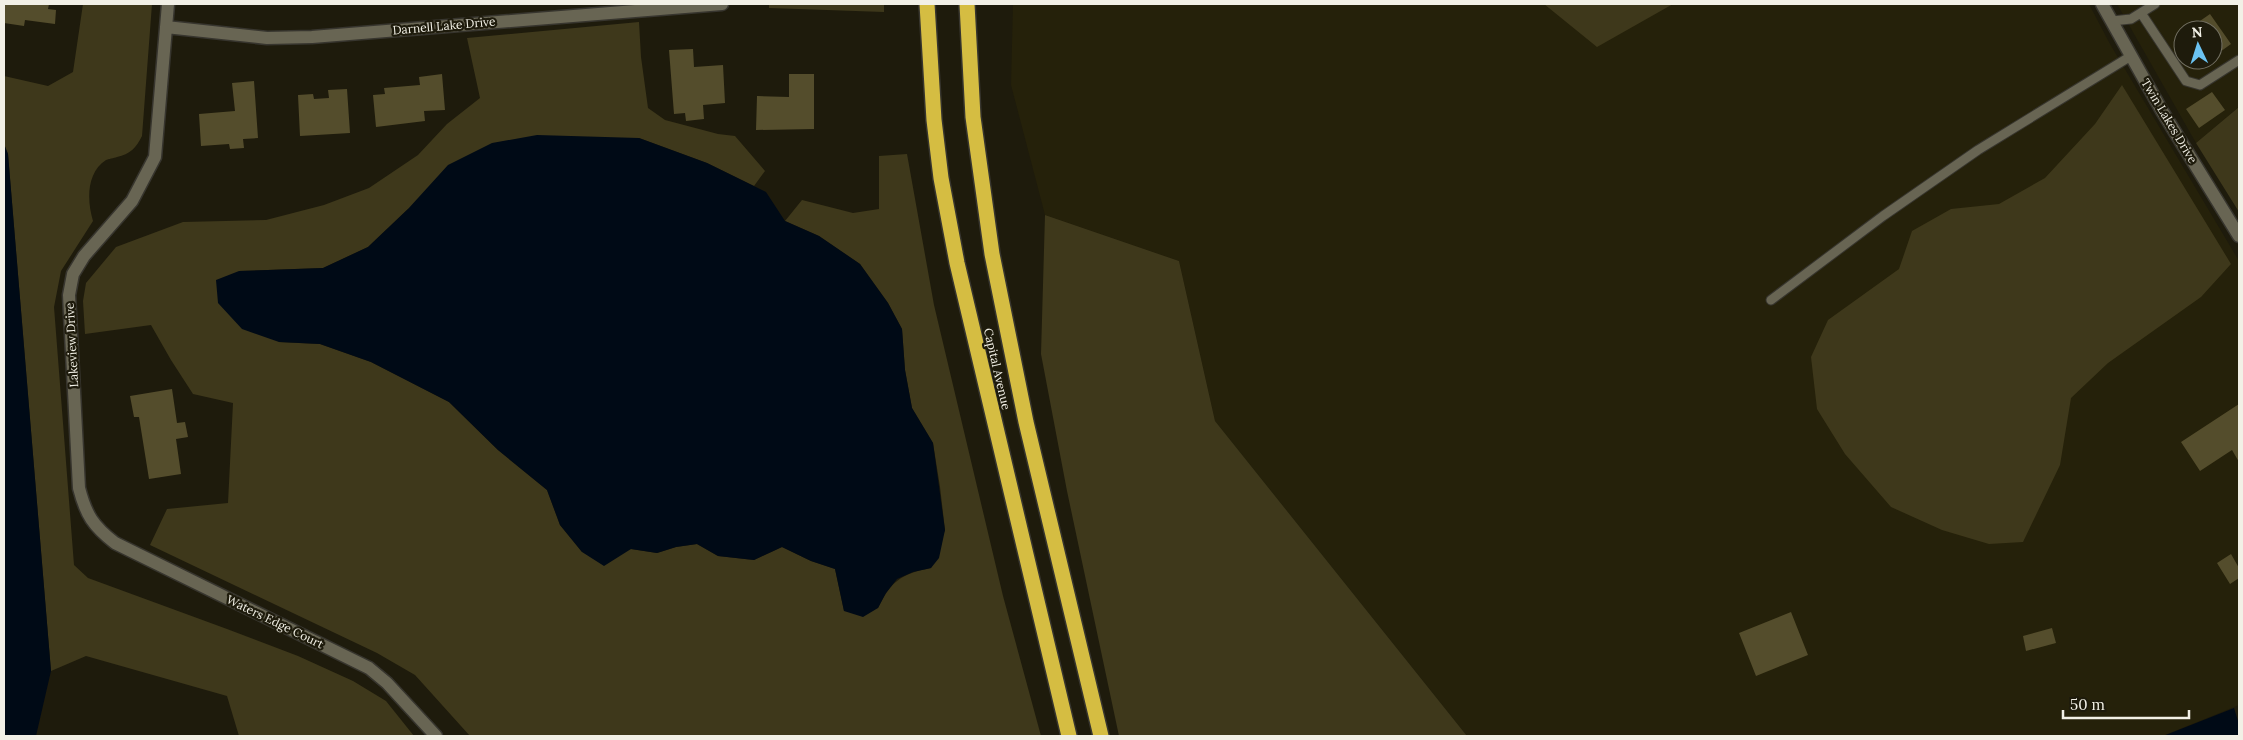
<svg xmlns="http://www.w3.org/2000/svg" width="2243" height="740" viewBox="0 0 2243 740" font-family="Lora,serif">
<rect width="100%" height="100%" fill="#1e1b0c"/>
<!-- built -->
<path fill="#25210a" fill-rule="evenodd" d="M1013,4h1076l21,40 129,217v444l-76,31h-696l-252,-315 -36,-160 -134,-46 -34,-130z
M2117,4h122v103l-43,36zM2183,30h30v30h-30z"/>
<!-- green -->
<path fill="#3e381b" d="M83,4h69l-10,132c-6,12 -12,18 -25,21 -3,1 -9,2 -11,3 -20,13 -19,41 -13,61l-32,50 -7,36 20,258 14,13 139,51 71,27 55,25 33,20 28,35h-175l-12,-40 -141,-40 -35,15 -43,-517 -4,-10v-68l44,10 25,-14z
M769,4h115v8l-115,-4z
M1544,4h129l-76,43z
M639,22l2,35 7,51 17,12 53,14 17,2 30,35 -11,15 -47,-23 -68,-25 -231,71 -40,38 -45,21 -84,3 40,71 41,2 51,18 78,40 49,48 49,40 13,35 22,27 49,-3 26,4 19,-6 21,-3 21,12 36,4 28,-13 29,14 24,8 9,42 34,-3c13,-27 23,-34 53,-40l14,-38 -5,-43 -7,-44 -21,-35 -7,-38 -3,-41 -14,-26 -28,-39 -41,-28 -34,-15 17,-21 51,13 26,-4v-53l28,-2 27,151 69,291 38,140h-571l-55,-61 -38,-22 -227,-108 17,-36 61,-6 5,-100 -40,-9 -22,-34 -20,-35 -66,9 -2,-33 3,-18 30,-36 67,-25 83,-2 58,-15 45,-17 49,-33 29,-31 33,-26 -13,-60z
M2122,85l109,179 -30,33 -93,66 -37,35 -11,67 -37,77 -34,2 -47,-14 -51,-23 -46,-53 -28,-45 -6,-52 17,-37 71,-51 13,-38 39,-22 48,-5 46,-26 50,-54z
M2239,107v105l-43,-69z
M1045,215l134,46 36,160 252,315h-348l-52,-245 -26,-137z"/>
<!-- water -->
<path fill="#000a16" d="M537,135l102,3 68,25 59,29 19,29 34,15 41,28 28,39 14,26 3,41 7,38 21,35 12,87 -6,28 -8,10 -18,4 -16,7 -11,14 -8,15 -15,9 -19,-6 -9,-42 -24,-8 -29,-14 -28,13 -36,-4 -21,-12 -21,3 -19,6 -26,-4 -27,17 -22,-14 -22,-27 -13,-35 -49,-40 -49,-48 -78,-40 -51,-18 -41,-2 -37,-13 -24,-26 -2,-23 23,-9 84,-3 45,-21 40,-38 40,-44 44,-22z
M4,144l4,10 43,517 -15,65h-32z
M2234,708l5,16v12h-76z"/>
<!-- building -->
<path fill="#544d2c" d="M4,4h45l-1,5 8,1 -1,14 -30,-4 -1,6 -20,-3z
M2210,14l21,30 -18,13v-27h-26z
M693,49l1,18 29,-2 2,38 -22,2 1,14 -18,2 -1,-8 -11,1 -5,-64z
M442,74l3,36 -21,1 1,10 -49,6 -3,-32 12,-1 -1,-6 36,-3 -1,-8z
M789,74h25v55l-58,1 1,-34 32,1z
M254,81l4,57 -15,1 1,9 -14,1 -1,-5 -28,2 -2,-32 36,-3 -3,-28z
M347,89l3,44 -50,3 -2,-41 15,-1 1,5 15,-1 -1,-8z
M2212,92l13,18 -26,18 -13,-19z
M172,389l5,34 8,-1 3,15 -12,2 5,35 -32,5 -10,-62h-5l-4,-21z
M2239,404v58l-7,-12 -32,21 -19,-29z
M2231,554l8,14v10l-9,6 -13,-21z
M1791,612l17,43 -52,21 -17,-43z
M2052,628l4,15 -30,8 -3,-15z"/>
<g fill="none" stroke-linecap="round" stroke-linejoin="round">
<!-- lane casing -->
<g stroke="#37352e" stroke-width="11">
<path id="lane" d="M2141,13l45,68 14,4 39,-25
M2112,21l19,-2 24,-15
M1771,300l112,-84 95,-66 153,-94"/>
</g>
<!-- street casing -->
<g stroke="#37352e" stroke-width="15">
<path id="street" d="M168,4l-13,153 -23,44 -48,55 -11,18 -4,21 10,193c7,27 14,38 36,55l254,125 18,15 49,53
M2102,4l60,107 77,125
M166,27l101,11 45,-1 410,-33"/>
</g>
<!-- highway casing -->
<g stroke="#37352e" stroke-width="18">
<path id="highway" d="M927,4l7,116 7,58 16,85 112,473
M967,4l6,113 19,137 34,168 75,314"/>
</g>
<!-- lane -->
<use href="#lane" stroke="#686553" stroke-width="9"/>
<!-- street -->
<use href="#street" stroke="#686553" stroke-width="12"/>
<!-- highway -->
<use href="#highway" stroke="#d5bd42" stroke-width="15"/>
</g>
<g text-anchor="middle" stroke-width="4.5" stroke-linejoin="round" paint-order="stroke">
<!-- street labels -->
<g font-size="12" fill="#f2f0e6" stroke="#1e1b0c">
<text transform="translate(444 26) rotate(-5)" y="4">Darnell Lake Drive</text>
<text transform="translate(2169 121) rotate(59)" y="4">Twin Lakes Drive</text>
<text transform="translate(72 345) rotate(-93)" y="4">Lakeview Drive</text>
<text transform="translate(997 369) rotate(77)" y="4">Capital Avenue</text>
<text transform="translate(275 622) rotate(26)" y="4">Waters Edge Court</text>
</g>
</g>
<!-- border -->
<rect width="2243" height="740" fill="none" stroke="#f2f0e6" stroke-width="10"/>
<!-- north arrow -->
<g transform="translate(2198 45) rotate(356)"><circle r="24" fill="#1e1b0c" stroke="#737063"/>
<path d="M0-4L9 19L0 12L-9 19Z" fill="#6bc3f2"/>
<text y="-8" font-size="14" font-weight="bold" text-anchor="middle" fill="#f2f0e6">N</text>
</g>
<!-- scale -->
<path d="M2063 710v8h126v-8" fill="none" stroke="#f2f0e6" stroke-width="2.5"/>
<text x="2070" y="710" font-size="15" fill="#f2f0e6" stroke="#1e1b0c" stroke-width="4" paint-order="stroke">50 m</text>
</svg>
